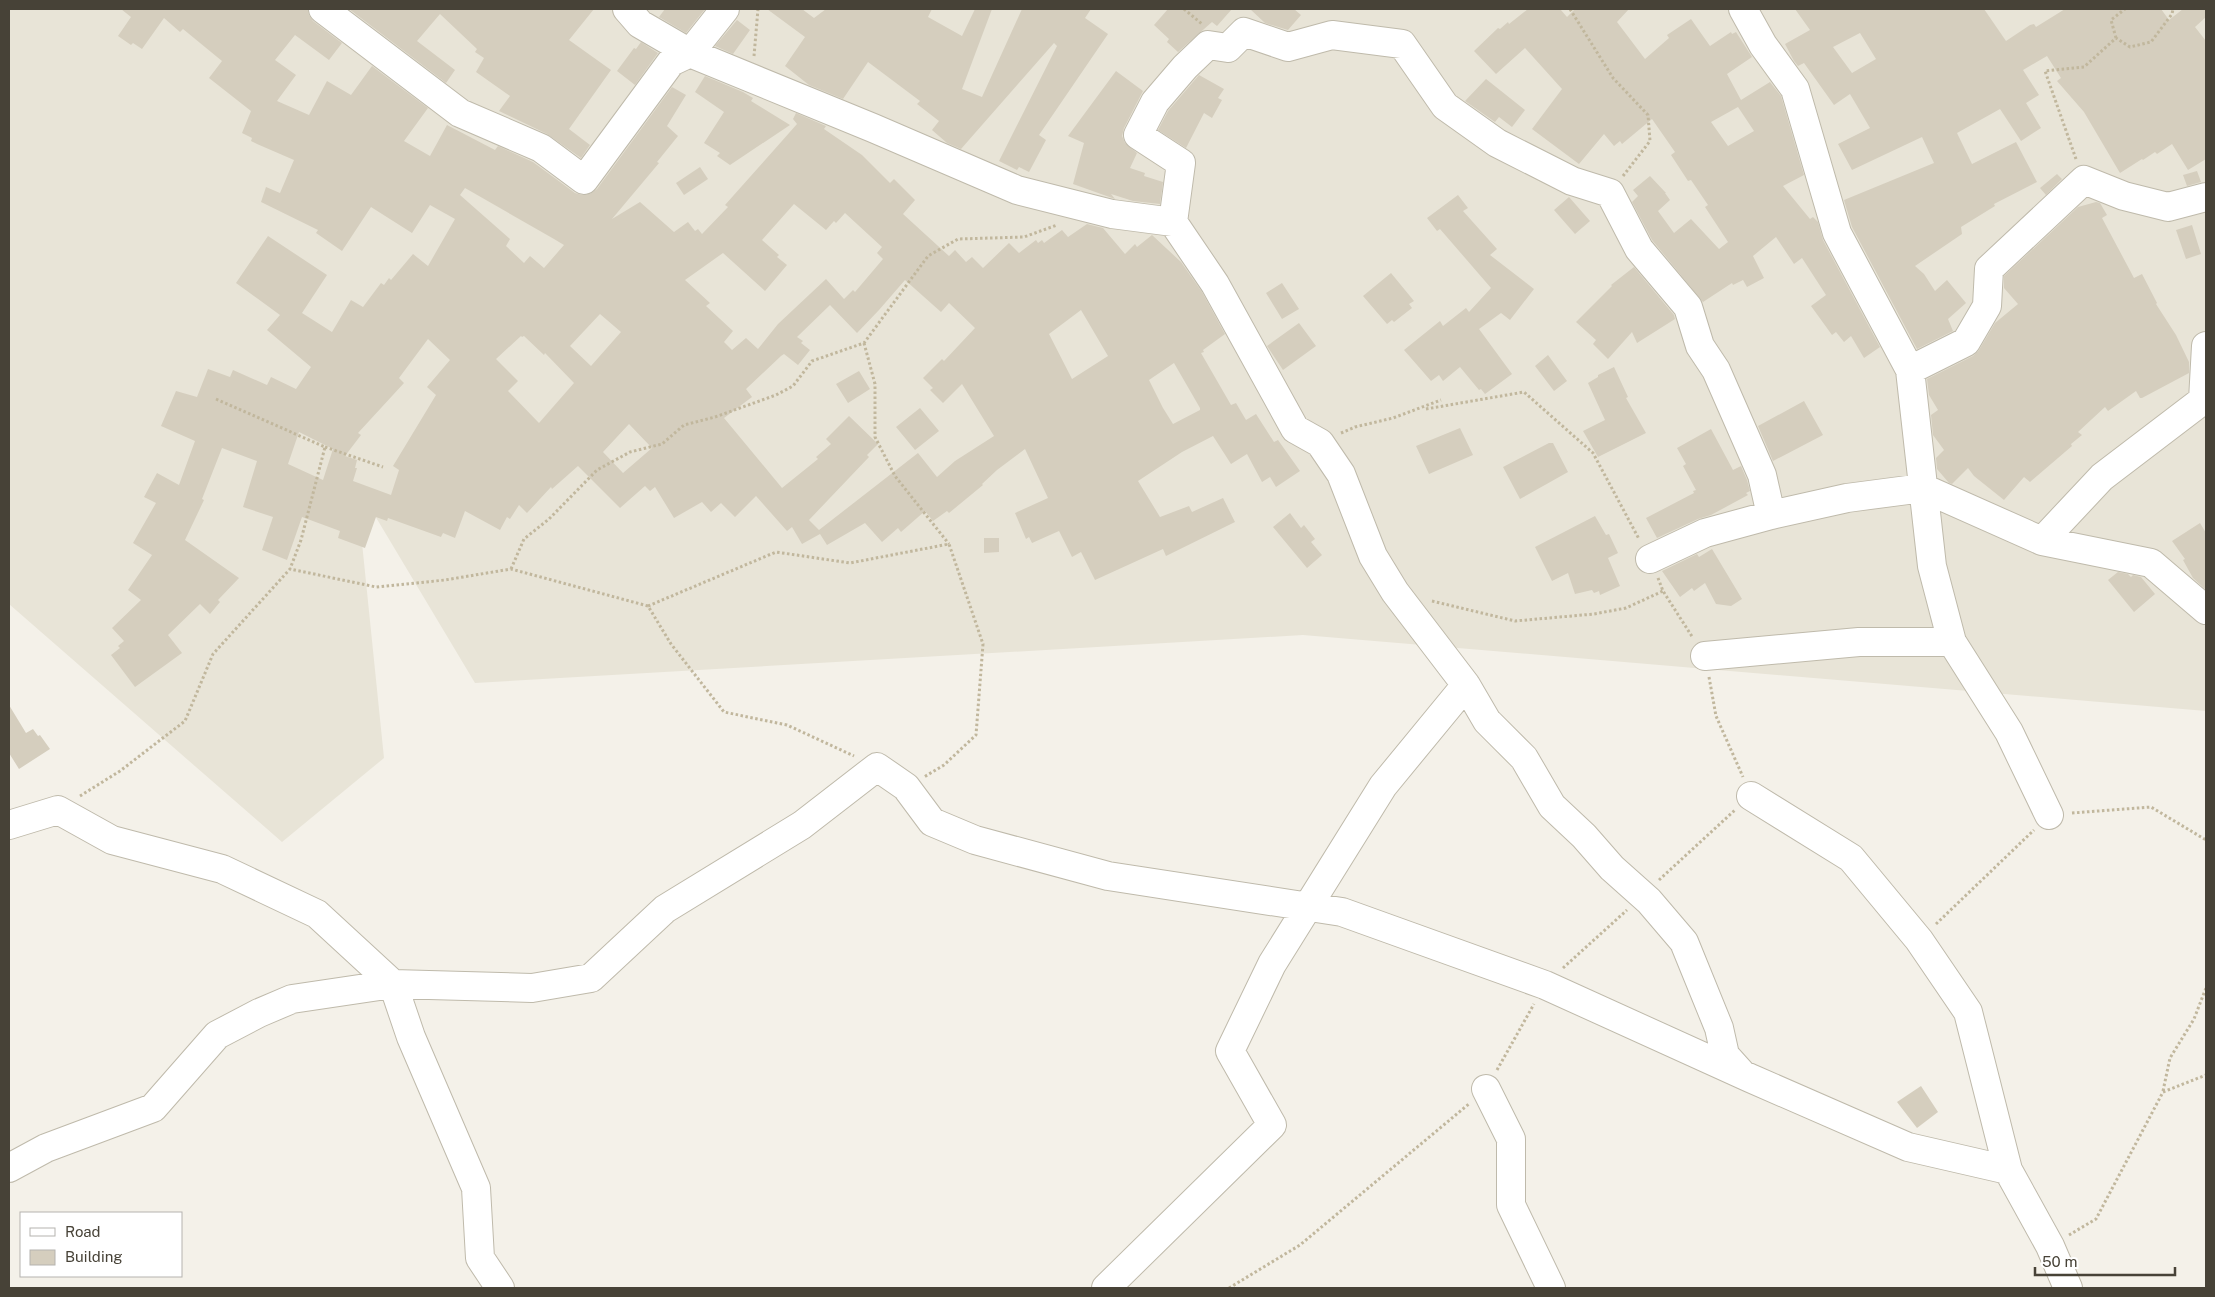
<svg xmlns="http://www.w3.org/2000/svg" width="2215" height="1297" viewBox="0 0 2215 1297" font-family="'Public Sans',sans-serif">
<rect width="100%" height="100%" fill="#f4f1e9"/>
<!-- residential -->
<path fill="#e8e4d7" d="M9,9h2197v702l-903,-76 -828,48 -119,-199 28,274 -102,84 -273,-238z"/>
<!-- building -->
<path fill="#d5cebe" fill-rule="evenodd" d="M121,9h187l1,6 4,6 29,22 -13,17 -34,-25 -20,25 21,15 -19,26 32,14 18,-34 24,14 21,-29 56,42 -24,33 26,15 17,-31 48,25 3,-4 35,16 42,31 7,2 8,-1 7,-5 75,-102 14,8 -19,31 11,10 -21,26 2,1 -47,56 28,-17 34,30 14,-10 7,9 3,-2 4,5 26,-27 -3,-2 72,-81 -4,-5 3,-6 30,13 -2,3 38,26 28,28 4,-4 21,21 -12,14 46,42 6,-6 11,12 6,-5 11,11 26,-25 10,10 17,-13 2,3 4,-3 2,3 18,-13 6,7 19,-13 16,4 22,26 10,-10 2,3 15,-12 29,27 21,30 23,42 -22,16 1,2 -3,1 30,52 5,-2 10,17 10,-6 18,28 4,-2 22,31 -24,16 -6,-10 -8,5 -15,-28 -16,10 -18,-28 -31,16 -44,29 22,36 29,-11 3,6 31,-14 12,24 -69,34 -3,-7 -68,31 -14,-28 -9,5 -13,-26 -27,12 -3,-6 -3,2 -11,-26 33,-15 -23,-49 -28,21 -15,14 1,1 -34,28 -2,-2 -14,10 -8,-10 -24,21 -3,-4 -16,14 -17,-19 -38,22 -7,-11 -18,10 -10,-17 -5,4 -31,-35 -21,21 -14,-14 -10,9 -9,-10 -28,16 -19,-31 -5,4 -5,-5 -25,22 -42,-42 -26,23 -1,-2 -24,26 -8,-8 -9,14 -3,-2 -7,13 -35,-19 -10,27 -12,-5 -2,4 -53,-19 -1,3 -11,-4 -11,31 -27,-10 2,-7 -38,-14 -15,43 -25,-10 11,-33 -30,-10 14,-46 -35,-13 -20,51 2,1 -19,40 54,38 -21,22 2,2 -10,12 -10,-10 -32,31 14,18 -47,34 -24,-32 9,-7 -2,-2 6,-5 -12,-13 29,-28 -13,-10 24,-35 -19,-12 23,-40 -12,-6 13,-24 22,12 16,-44 -34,-15 15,-35 21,6 11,-28 22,8 3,-7 34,15 4,-8 25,12 15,-22 -44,-37 13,-15 -44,-32 32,-47 59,39 -25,38 30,19 19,-32 12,7 18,-24 3,2 5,-7 2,2 22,-26 15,12 27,-47 -25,-14 -18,28 -41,-26 -29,44 -26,-18 2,-3 -57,-28 5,-15 14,6 14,-33 -37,-16 -6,-3 1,-3 -10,-5 9,-22 -42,-33 13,-17 -39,-32 -3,3 -16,-14 -22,31 -9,-6 -2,2 -13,-9 13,-19zM465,188l89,51 10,6 -20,23 -14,-12 -6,7 -18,-17 4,-7 -50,-44zM794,204l32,26 8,-9 2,2 9,-10 37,34 -5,6 6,6 -28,33 -2,-2 -9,9 -18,-20 -48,45 -20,25 -12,-11 -14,12 -8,-8 9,-11 -27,-25 4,-3 -25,-23 38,-27 42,38 22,-26 -10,-8 2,-2 -17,-15zM905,280l36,32 8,-9 26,25 -31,33 -2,-2 -19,19 10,10 -3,2 13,13 19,-19 32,52 -39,25 -18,16 -19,-24 -99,77 -10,-10 60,-63 -2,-2 11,-11 -29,-28 -23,23 5,5 -15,13 2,2 -36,29 -58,-70 28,-21 -6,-8 35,-33 3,-2 14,11 12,-15 -9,-7 2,-2 -6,-4 33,-32 27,28 22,-23zM1081,310l27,46 -36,23 -23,-45zM600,314l21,18 -30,34 -21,-20zM521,336l1,1 2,-1 20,19 1,-2 29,30 -35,40 -31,-32 10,-10 -22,-22zM428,339l22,21 -23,27 9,8 -43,71 6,4 -8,25 -38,-14 4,-13h-2l2,-8 -12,-4 16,-21 -3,-2 46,-50 -5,-5zM1174,363l26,45v2l-27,14 -10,-16 -14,-28zM629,424l23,24 -29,25 -20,-21zM299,432l34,17 -10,31 -35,-16z
M349,9h245l-25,31 42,30 -42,59 21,16 -9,13 -34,-24 -48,-23 11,-15 -34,-24 8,-14 -9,-6 2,-3 -37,-35 -23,27 38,29 -9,13z
M665,9h40l-19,24 -27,-16z
M767,9h35l12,9 12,-9h106l-4,8 34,19 13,-27h17l-30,80 20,8 40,-88h69l-6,9 23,16 -69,101 7,5 -17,32 -10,-5 -2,3 -18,-9 58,-115 -3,-3 -93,106 -14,-6 -15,-13 7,-9 -22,-17 3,-3 -52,-39 -25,37 -34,-14 -24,-19 20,-29z
M1168,9h64l-15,17 -5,-4 -34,30 -11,-10 2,-3 -15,-14z
M1250,9h44l7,6 -13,15 -23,-7z
M1528,9h32l7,8 8,-8h54l-12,13 28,37 24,-21 -2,-3 24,-16 19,27 21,-14 1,2 4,-2 16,25 -25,17 14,26 29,-18 11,14 23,79 -21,11 27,33 3,-2 5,5 5,18 57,107 -16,11 -13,-22 -7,6 -8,-10 -4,3 -21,-29 15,-11 -24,-37 -8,6 -18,-27 -23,19 11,22 -17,9 -4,-7 -10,5 -1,-2 -29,19 -51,-62 -20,-38 6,-6 -5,-6 17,-14 16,17h-1l5,7 -12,11 16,22 17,-14 28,30 9,-7 -23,-35 3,-2 -17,-25 -3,1 -17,-26 4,-3 -23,-33 -30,25 -2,-3 -6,5 -10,-12 -25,30 -47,-35 30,-40 -37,-41 -29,26 -22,-23 24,-23 2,1 8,-7 1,2zM1738,107l16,24 -26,15 -17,-24z
M1795,9h189l22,32 24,-16 4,-1 2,3 29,-18h96l8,11 14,-11h23v8l-11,10 11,14v118l-18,11 -16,-26 -15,10 -2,-2 -12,8 -1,-1 -22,14 -36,-61 -27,-31 4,-3 -14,-22 -24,14 16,25 -13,8 15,25 -20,13 -21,-32 -43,24 15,31 44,-22 21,40 -43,22 1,2 -34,21 1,7 -47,32 9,8 11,17 12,-11 19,23 -18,16 5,12 -36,18 -65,-122 -8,-27 90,-37 -12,-26 -70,33 -14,-26 32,-16 -20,-34 -16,11 -30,-42 -6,3 -4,-5 -9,-17 25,-14zM1860,33l16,26 -24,14 -19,-26z
M737,20l13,10 -17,24 -18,-8z
M641,42l17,11 -23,32 -18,-14 17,-23 2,1z
M1116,71l27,20 -19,37 -2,8 3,7 12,10 -7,15 15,5 -1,3 19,6 -3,22 -27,-3 -22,-7 4,5 -42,-15 11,-41 -16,-7z
M1199,75l25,14 -6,9 4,2 -10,18 -8,-5 -18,35 -28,-18 10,-19z
M705,76l38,16 10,6 -2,3 39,24 -60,40 -13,-9 3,-3 -16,-10 20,-31 -29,-20z
M1486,79l39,31 -13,17 -13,-10 -4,5 -30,-21z
M700,167l8,12 -24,16 -8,-12z
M2197,171l4,11 -14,4 -4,-11z
M2057,174l5,5 -16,16 -6,-7z
M1458,195l10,13 -5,3 34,38 -7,6 44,34 -24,31 -9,-7 -22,16 33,45 -27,20 -4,-5 -2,1 -19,-23 -17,14 -4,-6 -8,6 -27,-31 36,-29 3,5 23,-18 3,4 22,-24 -51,-59 -3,2 -10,-13z
M1569,197l21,24 -15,13 -21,-24z
M2096,202l4,1 7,12 -5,3 32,60 8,-4 15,29 -1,1 20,31 13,27v11l-47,25h-2l-4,-7 -28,20 -3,-4 -27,25 4,3 -11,9 1,2 -42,36 -6,-5 -20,23 -30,-24 -6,-8 -16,16 -3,-1 -12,-14 -1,-11 8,-8 -11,-15 -2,-20 7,-5 -9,-15 -2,-16 46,-23 6,-6 16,-27 23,-19 -14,-16v-12l74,-69z
M2192,225l9,29 -15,5 -10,-29z
M1634,267l40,48 1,4 -38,24 -5,-11 -24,27 -15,-15 3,-4 -20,-18 36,-36 -1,-1z
M1391,273l23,28 -5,3 3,4 -18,14 -2,-2 -5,4 -24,-28z
M1282,283l17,26 -17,10 -16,-26z
M1299,323l17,23 -33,24 -16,-24z
M1548,355l19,26 -13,10 -19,-25z
M1614,367l14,30 -2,1 20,35 -48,24 -15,-26 22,-11 -17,-37 10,-6v-2z
M859,371l11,18 -22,14 -12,-19z
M1804,401l19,34 -50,26 -15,-35z
M920,408l19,23 -24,19 -19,-23z
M1460,428l13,27 -44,19 -13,-28z
M1711,429l22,41 8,-4 6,14 3,11 -4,2 2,2 -37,20 -13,4 -41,19 -11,-20 48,-25 -1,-2 3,-1 -13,-24 3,-2 -9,-16z
M1549,443h4l15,29 -48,27 -17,-32z
M1290,513l11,15 3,-3 11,14 -4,3 11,13 -15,13 -34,-41z
M1595,516l11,19 3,-1 9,19 -10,5 12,28 -20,9 -1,-4 -5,2 -2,-3 -17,4 -7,-21 -16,8 -17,-34z
M2200,523l6,10v57l-13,-12 -10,-18 2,-1 -13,-18z
M984,538h15v14l-15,1z
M1712,549l30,50 -11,7 -15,-2 -11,-21 -11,8 -2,-3 -12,9 -18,-26 35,-17 2,3z
M2118,572l10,2 3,3 2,-2 8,2 14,17 -21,18 -26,-32z
M9,705l17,28 7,-4 5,7 2,-1 10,14 -31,20 -10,-16z
M1921,1086l17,26 -21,16 -20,-26z"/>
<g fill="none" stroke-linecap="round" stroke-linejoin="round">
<!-- minor casing -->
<g stroke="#bfbaab" stroke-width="30">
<path id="minor" d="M323,9l137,104 81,35 43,32 87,-118 19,-9 35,-44
M627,9l13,15 50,29 183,75 144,62 95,24 61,8 8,-59 -43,-28 17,-33 30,-35 23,-22 20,3 16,-16 44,15 44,-12 70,9 43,62 52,37 75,38 38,12 29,56 49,58 12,39 16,24 46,105 9,40
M1743,9l20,36 32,44 42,144 73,137 22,196 20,76 57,90 40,83
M1910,370l56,-28 21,-36 2,-37 95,-89 40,16 44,11 38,-10
M2042,541l60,-64 101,-77 3,-54
M1650,559l55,-26 66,-18 76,-17 76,-10 119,53 109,22 55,47
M1705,656l154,-14h93
M1466,685l21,36 37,37 28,48 32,30 28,32 37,33 35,41 35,86 6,27 18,20
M1751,796l100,62 68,82 49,72 40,158
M9,825l49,-15 54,30 110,29 95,45 76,70 139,4 59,-10 74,-69 137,-84 75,-58 29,20 26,35 43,18 133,36 234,36 203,73 205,93 158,69 100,23 42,76 18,42
M1486,1089l25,50v66l40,83
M9,1168l37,-20 107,-40 64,-73 42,-22 33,-14 101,-15 18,53 65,151 4,70 20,30
M1106,1288l166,-163 -42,-74 42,-87 111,-178 83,-101 -71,-93 -22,-36 -32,-82 -21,-31 -25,-14 -80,-145 -42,-62"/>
</g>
<!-- path -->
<path stroke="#c1b79d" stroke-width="3" stroke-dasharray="2.5 2.5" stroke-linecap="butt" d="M1184,9l18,15
M1570,9l43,69 35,37 2,26 -27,35
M2116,38l-5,-18 14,-11
M754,56l4,-47
M2076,159l-31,-88 39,-4 32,-29 14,9 21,-5 21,-28 1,-5
M864,343l11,41v53l20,39 54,68
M216,399l109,48 -24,93 -11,29
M1426,409l98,-17 69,61 46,86
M1341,433l14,-6 38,-9 48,-18
M325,447l58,20
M511,569l13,-30 25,-20 48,-49 33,-18 32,-8 22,-19 31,-8 61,-22 17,-9 19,-25 52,-18 64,-87 30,-17 66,-2 33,-12
M1658,578l5,13 30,47
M1432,601l83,20 79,-7 32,-6 37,-17
M648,606l128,-54 74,11 99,-19 34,100 -7,91 -32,30 -20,12
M1709,677l7,39 27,61
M80,796l40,-25 65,-50 28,-67 77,-85 86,18 69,-7 66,-11 137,37 23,38 53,68 63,13 67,31
M2072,813l79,-6 55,33
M1659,880l76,-70
M1936,924l98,-94
M1563,968l64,-58
M1497,1070l37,-66
M2163,1091l7,-33 24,-39 12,-31
M2069,1235l27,-16 67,-127 43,-17
M1229,1288l71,-43 170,-142"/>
<!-- minor -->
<use href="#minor" stroke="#fff" stroke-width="28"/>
</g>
<!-- border -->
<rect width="2215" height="1297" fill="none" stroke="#474237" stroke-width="20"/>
<!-- legend -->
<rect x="20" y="1212" width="162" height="65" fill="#ffffff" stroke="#b5b3af"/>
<rect x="30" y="1228" width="25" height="8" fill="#ffffff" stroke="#b5b3af"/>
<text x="65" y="1237" font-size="15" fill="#474237">Road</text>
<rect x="30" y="1250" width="25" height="15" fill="#d5cebe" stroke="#b5b3af"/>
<text x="65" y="1262" font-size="15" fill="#474237">Building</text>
<!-- scale -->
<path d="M2035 1267v8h140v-8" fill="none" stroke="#474237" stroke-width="2.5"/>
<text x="2042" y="1267" font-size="15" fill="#474237" stroke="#ffffff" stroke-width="4" paint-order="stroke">50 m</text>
</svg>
